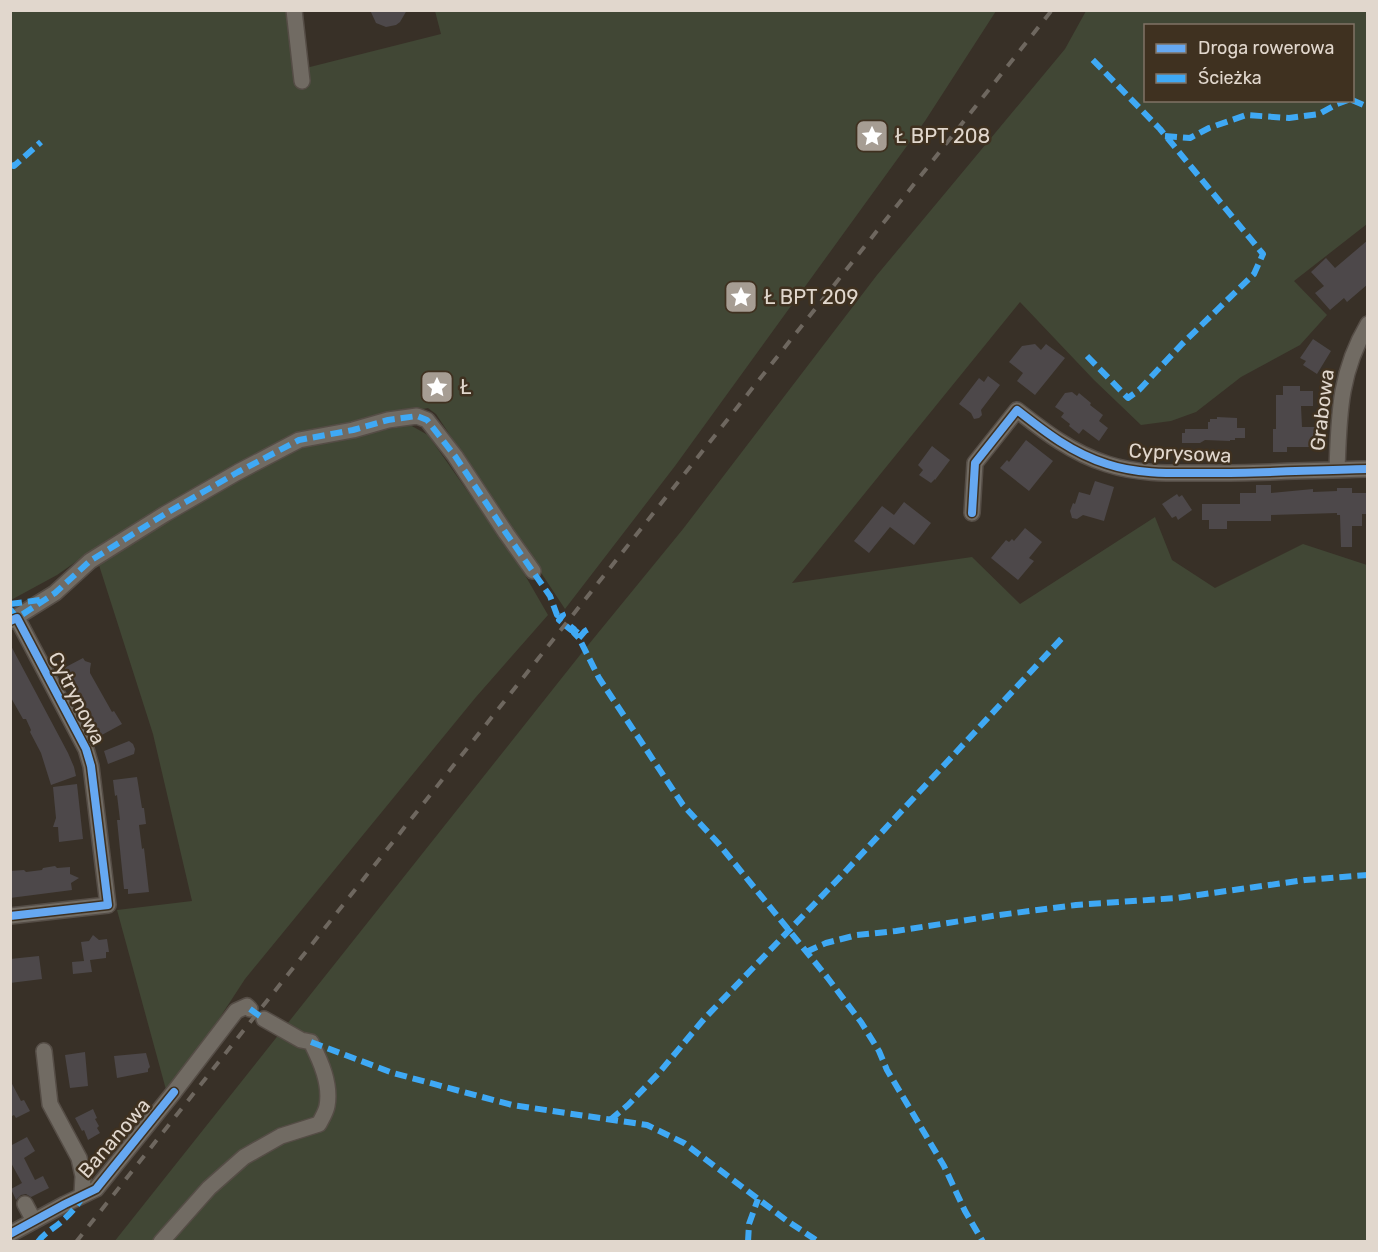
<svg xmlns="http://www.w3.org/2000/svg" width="1378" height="1252" viewBox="0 0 1378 1252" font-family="Rubik,sans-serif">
<rect width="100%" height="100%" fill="#383027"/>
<!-- green -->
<path fill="#414735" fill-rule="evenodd" d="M11,11h280l7,59 143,-36 -6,-23h561l-71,110 -250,345 -110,143 -129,-195 -8,-6 -127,26 -194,106 -50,35 -46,25z
M1086,11h281v213l-73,57 33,34 -27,30 -59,32 -45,35 -25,9 -30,4 -47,-45 -74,-78 -228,281 180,-26 48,47 135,-87 17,43 43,28 88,-44 64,21v676l-1253,1 466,-587 103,-126 194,-254 188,-226zM1146,26h206v74h-206z
M410,425l18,10 90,128 30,52 -72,82 -231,282 -77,118 -51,-187 75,-9 -39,-167 -55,-172 74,-46 131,-70z"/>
<!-- building -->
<path fill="#4d484a" d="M370,10h37l-7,12 -4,3 -10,2 -10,-4z
M1368,240v44l-21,18 -3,-4 -14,12 -15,-17 9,-7 -13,-14 15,-14 9,10z
M1313,339l18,12 -14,23 -14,-9 3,-4 -6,-3z
M1035,344l6,6 5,-6 19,14 -30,37 -18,-14 6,-8 -14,-11 13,-16z
M988,376l12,9 -19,25 1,5 -3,3 -5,1 -3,-6 -12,-9 20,-26 5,4z
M1283,386h17v5h13v15h-12l1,21h15v20h-30v5h-14v-23h3v-34h7z
M1072,392l5,4 2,-3 12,10 -1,2 13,10 -4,6 9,7 -9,13 -16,-12 -4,5 -10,-8 1,-2 -9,-7 3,-4 -9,-6 10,-14z
M1217,417l20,1v10h8v10h-10v2h-5v1l-25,-1 -5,3h-18v-10h3v-4h23v-7h2v-3h7z
M1026,440l27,21 -24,30 -29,-23 7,-8 2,2z
M932,446l18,14 -15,20v-1l-4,4 -12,-8 4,-5 -5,-5z
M1095,481l19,6 -10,34 -21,-6 -6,4 -5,-1 -2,-7 3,-8 2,1 4,-12 11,3z
M1256,485h15v8l42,-4v3l24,-1v-3h15v5h16v21h-6v12h-10v21h-11l-1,-32h-3v-2l-66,2v6h-44v8h-18v-9h-7v-16h38v-11h16z
M1177,494l2,3 3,-2 10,15 -14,10 -2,-4 -4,2 -10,-14z
M904,502l27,21 -17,22 -24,-18 -21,26 -15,-12 28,-35 12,9z
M1025,528l17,14 -13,16 5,3 -16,19 -27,-22 15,-18 3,2 3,-3 2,2z
M10,644l58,109 6,14 2,9 -25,9 -10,-32 -11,-21 1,-2 -5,-11h-3l-13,-23z
M83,658l2,3 6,2 -1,6v4l22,39 2,-1 8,13 -22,12 -14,-26 -2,1 -8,-15 2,-1 -14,-27z
M129,741l4,3 2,5 -1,5 -26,10 -4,-13z
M137,777l5,31h2l2,16 -7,1 3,24 2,-1 5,44 -21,2v-5h-4l-7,-69h3l-3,-25 -2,1 -2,-16z
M77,784l6,55 -24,3 -1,-15h-5l3,-9 -3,-31z
M55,866l2,2 13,-1v7l9,4 -8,5 1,7 -62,8v-27l14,-1 2,2 16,-2 1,-2z
M93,935l6,5 8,-1 2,13h-3v6l-16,2 2,12 -19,2 -1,-12 12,-1 -3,-19 8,-1z
M39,956l3,23 -32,4v-24z
M85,1052l3,34 -18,2 -5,-33z
M146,1053l4,14 -2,2v3l-31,6 -3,-22z
M10,1080l11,21 3,-1 6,11 -14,7 -2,-3 -4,2z
M93,1109l4,9 -2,1 4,7 -2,2 3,5 -12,7 -4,-10 -2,1 -7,-13z
M27,1137l8,14 -11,7 11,22 8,-4 6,12 -18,9 -5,-3 -5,1 -5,5 -5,-11 11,-6 -12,-22v-15z"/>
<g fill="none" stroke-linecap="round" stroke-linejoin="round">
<!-- minor casing -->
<g stroke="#554d46" stroke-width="18">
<path id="minor" d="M294,10l8,71
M1337,470c2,-55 2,-97 31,-146
M972,513l3,-50 42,-53c28,22 55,43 90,54 33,11 69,9 104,9 52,0 104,-3 157,-4
M10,621l45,-28 35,-32 75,-47 73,-42 61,-32 54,-10 35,-10 29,-4 10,4 28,36 51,77 27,38
M10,916l98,-11 -17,-139 -5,-17 -69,-131
M44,1051l6,53 29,54 4,18 -1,19
M25,1204l9,17
M10,1234l55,-30 31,-15 78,-97 62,-81 11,-5 3,3
M161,1242l48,-54 35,-31 37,-21 38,-12c3,-6 7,-12 8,-18 4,-22 -6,-44 -16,-64l-10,-2 -37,-21"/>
</g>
<!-- minor -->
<use href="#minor" stroke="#716b63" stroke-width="15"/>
<!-- rail -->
<path stroke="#6e675f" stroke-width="4" stroke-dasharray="10 10" stroke-linecap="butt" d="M76,1242l976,-1232"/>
<!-- quiet -->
<path stroke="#3fa9f5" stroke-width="6" stroke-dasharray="12 6" stroke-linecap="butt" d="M1352,100l16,7
M1165,136l25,2 19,-10 37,-13 43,3 30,-4 18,-10 11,-4
M10,165l4,1 27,-24
M1087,356l41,42 11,-8 43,-46 72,-70 9,-20 -103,-125 -69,-71
M10,604l30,-4
M10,609l7,9 38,-25 35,-32 75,-47 73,-42 61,-32 54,-10 35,-10 29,-4 10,4 28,36 51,77 44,63 7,19 4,-4 2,4 -4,5 12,10 4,-5 3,3 -4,5 5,5 20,40 84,127 35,38 109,134 34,45 18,29 8,19 57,96 21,45 18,31
M579,638l6,-7 7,-4
M806,952l20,-9 31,-8 39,-4 103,-16 77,-10 101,-7 128,-18 63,-5
M250,1009l14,10
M311,1042l82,31 119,32 135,20 37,18 102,77 33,22
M610,1120l18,-15 30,-31 46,-55 140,-146 219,-236
M38,1242c6,-9 15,-13 23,-20 7,-6 15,-14 20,-23
M748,1242l1,-18 9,-25"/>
<!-- cycleway casing -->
<g stroke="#3f3120" stroke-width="11">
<path id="cycleway" d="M972,513l3,-50 42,-53c28,22 55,43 90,54 33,11 69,9 104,9 52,0 104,-3 157,-4
M10,621l7,-3 69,131 5,17 17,139 -98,11
M10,1234l55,-30 31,-15 78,-97"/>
</g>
<!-- cycleway -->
<use href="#cycleway" stroke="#66a8f1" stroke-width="8"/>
</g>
<!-- icons -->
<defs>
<g id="sight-square" transform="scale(1.725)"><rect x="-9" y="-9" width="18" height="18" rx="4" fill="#a69d93" stroke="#3f3120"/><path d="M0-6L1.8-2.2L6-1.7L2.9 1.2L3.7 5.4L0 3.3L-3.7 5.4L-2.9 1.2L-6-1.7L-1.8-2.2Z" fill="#fff"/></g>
</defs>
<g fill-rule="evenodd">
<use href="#sight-square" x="872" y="136"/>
<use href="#sight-square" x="741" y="297"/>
<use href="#sight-square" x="437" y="387"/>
</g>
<g text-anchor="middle" stroke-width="5" stroke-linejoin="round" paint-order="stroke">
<!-- poi labels -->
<g font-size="20" fill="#e1d7cd" stroke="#3f3120" text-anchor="start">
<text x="895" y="143">Ł BPT 208</text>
<text x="764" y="304">Ł BPT 209</text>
<text x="460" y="394">Ł</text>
</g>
<!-- street labels -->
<g font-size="20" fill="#e1d7cd" stroke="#3f3120">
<text transform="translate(1322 410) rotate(-83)" y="7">Grabowa</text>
<text transform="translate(1180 453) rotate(3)" y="7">Cyprysowa</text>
<text transform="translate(77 698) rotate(63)" y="7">Cytrynowa</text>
<text transform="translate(114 1138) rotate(-49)" y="7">Bananowa</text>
</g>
</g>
<!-- border -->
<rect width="1378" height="1252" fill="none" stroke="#e1d7cd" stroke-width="24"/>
<!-- legend -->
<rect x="1144" y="24" width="210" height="78" fill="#3f3120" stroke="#807365" stroke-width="1.5"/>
<rect x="1156" y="44" width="30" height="9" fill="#66a8f1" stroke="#807365" stroke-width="1.5"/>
<text x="1198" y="54" font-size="18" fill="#e1d7cd">Droga rowerowa</text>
<rect x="1156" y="74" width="30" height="9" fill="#3fa9f5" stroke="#807365" stroke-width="1.5"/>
<text x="1198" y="84" font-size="18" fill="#e1d7cd">Ścieżka</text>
</svg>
